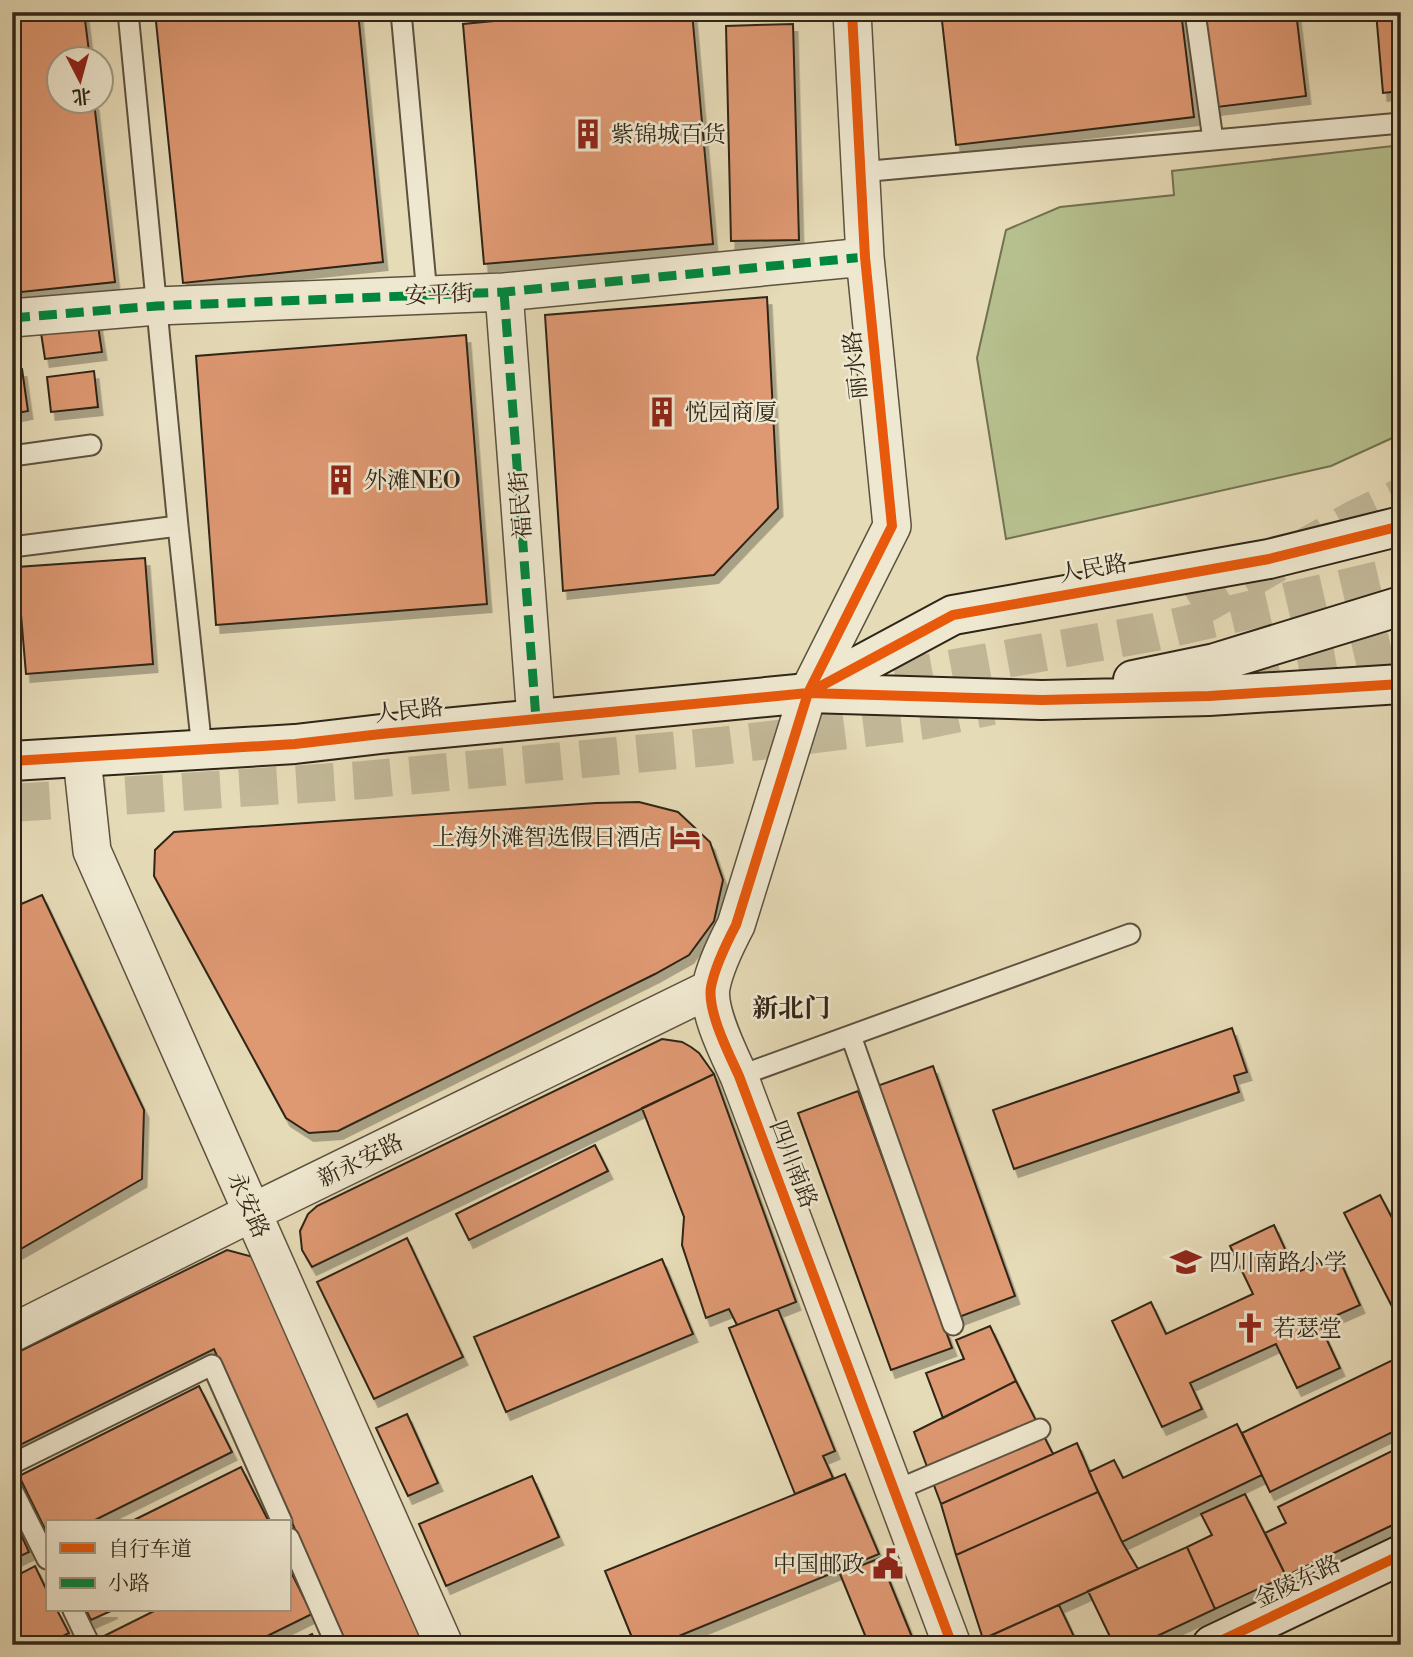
<svg xmlns="http://www.w3.org/2000/svg" width="1413" height="1657" viewBox="0 0 1413 1657" font-family="'Libre Bodoni','Noto Serif SC',serif">
<defs>
<filter id="shadow"><feDropShadow dx="4.5" dy="8" stdDeviation="0" flood-color="#0004"/></filter>
</defs>
<rect width="100%" height="100%" fill="#e6dbb7"/>
<filter id="stains"><feTurbulence type="fractalNoise" baseFrequency=".00286" numOctaves="4"/><feColorMatrix values="0 0 0 0 .2 0 0 0 0 .09 0 0 0 0 .02 0 0 0 .5 -.17"/></filter>
<radialGradient id="worn" r=".72"><stop offset=".6" stop-color="#630" stop-opacity="0"/><stop offset="1" stop-color="#630" stop-opacity=".3"/></radialGradient>
<!-- green -->
<path fill="#b6c08e" stroke="#727252" stroke-width="2" d="M1401,145v289l-70,32 -325,73 -29,-181 29,-128 54,-23 114,-12 -2,-24z"/>
<!-- building -->
<path fill="#de9872" stroke="#2f2517" stroke-width="2" filter="url(#shadow)" d="M12,12h72l6,48h-30v42h34l21,180 -103,11z
M155,12h203l25,250 -200,21z
M591,12h101l21,232 -229,20 -21,-240z
M941,12h240l13,105 -238,28z
M1205,12h91l10,84 -89,11z
M1376,12h25v79l-18,2z
M793,24l6,216 -68,1 -5,-215z
M767,297l11,211 -64,67 -151,16 -18,-276z
M97,319l5,33 -57,7 -5,-33z
M466,335l21,269 -271,21 -20,-269z
M22,369l6,42 -16,3v-44z
M94,371l4,36 -47,5 -4,-35z
M145,558l8,106 -127,10 -9,-107z
M639,802l39,10 32,30 13,38 -9,41 -25,34 -34,19 -317,157 -29,2 -23,-15 -132,-242 1,-26 19,-18 422,-29z
M42,895l102,215 -2,69 -130,75v-346z
M1232,1028l15,44 -13,4 5,16 -225,77 -21,-59z
M662,1039l20,3 9,5 8,6 15,21 -402,193 -10,-17 -2,-19 8,-17 9,-8z
M933,1066l82,230 -56,21 -82,-231z
M714,1074l82,228 -59,23 -8,-16 -23,9 -24,-73 2,-28 -42,-109z
M858,1091l94,257 -61,22 -93,-257z
M595,1145l13,26 -139,69 -13,-26z
M1380,1195l21,40v89l-57,-111z
M1274,1225l22,48 41,-19 23,51 -41,18 21,45 -43,20 -21,-44 -86,39 12,26 -40,18 -50,-106 39,-19 15,32 87,-40 -23,-48z
M407,1238l56,119 -89,42 -57,-117z
M227,1250l30,8 167,387h-77l-133,-296 -202,100v-94z
M662,1259l31,75 -187,78 -32,-75z
M778,1309l57,142 -12,5 10,22 -38,16 -66,-166z
M990,1326l26,55 -73,37 -17,-45 38,-14 -8,-19z
M1401,1356v72l-131,64 -28,-59z
M1016,1381l37,73 -112,50 -27,-72z
M199,1386l33,66 -141,70h-44v11l-28,-57z
M407,1414l31,69 -30,13 -32,-68z
M1237,1424l25,51 -140,67 -33,-70 25,-12 9,18z
M1077,1443l21,49 -142,63 -15,-51z
M1398,1448l3,6v67l-115,55 -21,-43 21,-10 -8,-16z
M241,1467l28,55h-139z
M845,1474l34,80 -222,91h-22l-30,-74z
M532,1476l27,61 -113,49 -27,-62z
M1098,1492l24,50 16,27 -155,70 -27,-84z
M1245,1494l41,82 -71,33 -28,-62 25,-12 -11,-21z
M12,1515l17,37 -17,8z
M1187,1547l28,62 -77,36h-24l-26,-54z
M880,1558l32,79 -20,8h-23l-29,-71z
M35,1566l12,25v19h10l12,23 -23,12h-34v-67z
M289,1568l23,46 -63,31h-141l-4,-9 52,-26h133z
M1059,1605l19,40h-92l-3,-6z
M86,1610h27l-22,10z
M312,1634l6,11h-28z
M912,1637l3,8h-23z"/>
<g fill="none" stroke-linecap="round" stroke-linejoin="round">
<!-- secondary-tunnel -->
<path stroke="#c1b797" stroke-width="38" stroke-dasharray="38 19" stroke-linecap="butt" d="M1194,610l161,-91 46,-22
M1243,681l98,-18 60,-14
M838,682l90,-9 227,-41 246,-57
M12,803l352,-23 356,-34 201,-25 71,-15"/>
<!-- lane casing -->
<g stroke="#5d523f" stroke-width="23">
<path id="lane" d="M128,12l50,514 24,223
M401,12l26,283
M1195,12l18,128
M860,172l541,-49
M12,456l79,-11
M12,547l166,-21
M851,1036l102,289
M739,1076l391,-142
M12,1464l200,-99 70,157
M12,1489l35,70
M894,1491l146,-62
M289,1538l47,107
M73,1610l17,35"/>
</g>
<!-- street casing -->
<g stroke="#5d523f" stroke-width="40">
<path id="street" d="M852,12l13,245 27,269 -84,167 -72,232c-10,19 -21,41 -25,62 -4,24 18,67 28,89l213,569
M504,292l32,427
M12,318l145,-12 347,-14 361,-35
M82,758l10,93 352,794
M12,1333l241,-121 457,-223"/>
</g>
<!-- secondary casing -->
<g stroke="#2f2517" stroke-width="42">
<path id="secondary" d="M1133,680l82,-17 186,-57
M810,692l143,-77 316,-56 132,-33
M12,761l283,-17 86,-10 427,-41 234,7 167,-4 192,-12
M1212,1645l189,-90"/>
</g>
<!-- lane -->
<use href="#lane" stroke="#efe8d0" stroke-width="19"/>
<!-- street -->
<use href="#street" stroke="#efe8d0" stroke-width="37"/>
<!-- secondary -->
<use href="#secondary" stroke="#efe8d0" stroke-width="38"/>
<!-- quiet -->
<path stroke="#00873e" stroke-width="9" stroke-dasharray="18 9" stroke-linecap="butt" d="M504,292l32,427
M12,318l145,-12 347,-14 361,-35"/>
<!-- cycleway casing -->
<g stroke="#efe8d0" stroke-width="15">
<path id="cycleway" d="M852,12l13,245 27,269 -84,167 -72,232c-10,19 -21,41 -25,62 -4,24 18,67 28,89l213,569
M808,693l145,-78 316,-56 132,-33
M12,761l283,-17 86,-10 427,-41 234,7 167,-4 192,-12
M1212,1645l189,-90"/>
</g>
<!-- cycleway -->
<use href="#cycleway" stroke="#e8590c" stroke-width="10"/>
</g>
<!-- icons -->
<defs>
<g id="building-bare" transform="scale(2.415)"><path d="M-4-6H4V6H1V3H-1V6H-4ZM-2.5-4.3h1.7v1.8h-1.7ZM.8-4.3h1.7v1.8H.8ZM-2.5-1h1.7V.8h-1.7ZM.8-1h1.7V.8H.8Z" fill="#8f2418" stroke="#efe8d0" stroke-width="2.5" paint-order="stroke"/></g>
<g id="hotel-bare" transform="scale(2.415)"><path d="M-6-4.5h1.5V1H6V5H4.5V3h-9V5H-6ZM-4 0a1.8 1.8 0 1 1 3.6 0ZM.5 0V-2.5h3Q6-2.5 6 0Z" fill="#8f2418" stroke="#efe8d0" stroke-width="2.5" paint-order="stroke"/></g>
<g id="school-bare" transform="scale(2.415)"><path d="M0-5L7-2L0 1L-7-2ZM-4 1L0 2.5L4 1V4Q0 6-4 4Z" fill="#8f2418" stroke="#efe8d0" stroke-width="2.5" paint-order="stroke"/></g>
<g id="church-bare" transform="scale(2.415)"><path d="M-1.2-6h2.4v3.5h3.3v2.4h-3.3V6h-2.4V-.1h-3.3v-2.4h3.3Z" fill="#8f2418" stroke="#efe8d0" stroke-width="2.5" paint-order="stroke"/></g>
<g id="civic-bare" transform="scale(2.415)"><path d="M-.6-6.5H3V-4.5H.6V-3L4-1V1h2V6H-6V1h2V-1L-.6-3ZM-1.2 2.5V6h2.4V2.5Z" fill="#8f2418" stroke="#efe8d0" stroke-width="2.5" paint-order="stroke"/></g>
</defs>
<g fill-rule="evenodd">
<use href="#building-bare" x="588" y="134"/>
<use href="#building-bare" x="662" y="412"/>
<use href="#building-bare" x="341" y="480"/>
<use href="#hotel-bare" x="685" y="837"/>
<use href="#school-bare" x="1186" y="1262"/>
<use href="#church-bare" x="1250" y="1328"/>
<use href="#civic-bare" x="888" y="1564"/>
</g>
<g text-anchor="middle" stroke-width="5" stroke-linejoin="round" paint-order="stroke">
<!-- poi labels -->
<g font-size="23" fill="#2f2517" stroke="#efe8d0" text-anchor="start">
<text x="611" y="142">紫锦城百货</text>
<text x="685" y="420">悦园商厦</text>
<text x="364" y="488">外滩NEO</text>
<text x="662" y="845" text-anchor="end">上海外滩智选假日酒店</text>
<text x="1209" y="1270">四川南路小学</text>
<text x="1273" y="1336">若瑟堂</text>
<text x="865" y="1572" text-anchor="end">中国邮政</text>
</g>
<!-- street labels -->
<g font-size="23" fill="#2f2517" stroke="#efe8d0">
<text transform="translate(439 294) rotate(-2)" y="8">安平街</text>
<text transform="translate(855 365) rotate(-96)" y="8">丽水路</text>
<text transform="translate(520 505) rotate(-94)" y="8">福民街</text>
<text transform="translate(1093 568) rotate(-10)" y="8">人民路</text>
<text transform="translate(409 710) rotate(-6)" y="8">人民路</text>
<text transform="translate(360 1160) rotate(-26)" y="8">新永安路</text>
<text transform="translate(794 1164) rotate(69)" y="8">四川南路</text>
<text transform="translate(249 1205) rotate(66)" y="8">永安路</text>
<text transform="translate(1297 1581) rotate(-25)" y="8">金陵东路</text>
</g>
<!-- quarter labels -->
<g font-size="26" font-weight="bold" fill="#2f2517" stroke="#efe8d0">
<text x="791" y="1017">新北门</text>
</g>
</g>
<!-- margin -->
<rect width="1413" height="1657" fill="none" stroke="#e6dbb7" stroke-width="42"/>
<rect x="14" y="14" width="1385" height="1629" fill="none" stroke="#2f2517" stroke-width="3.5"/>
<rect x="21" y="21" width="1371" height="1615" fill="none" stroke="#2f2517" stroke-width="2"/>
<!-- legend -->
<rect x="46" y="1520" width="245" height="91" fill="#efe8d0" stroke="#a29a86" stroke-width="2"/>
<rect x="60" y="1543" width="35" height="10" fill="#e8590c" stroke="#a29a86" stroke-width="2"/>
<text x="108" y="1556" font-size="21" fill="#2f2517">自行车道</text>
<rect x="60" y="1578" width="35" height="10" fill="#00873e" stroke="#a29a86" stroke-width="2"/>
<text x="108" y="1590" font-size="21" fill="#2f2517">小路</text>
<!-- north arrow -->
<g transform="translate(80 80) rotate(174)"><circle r="33" fill="#efe8d0" stroke="#a29a86" stroke-width="2"/>
<path d="M0-5L12 26L0 18L-12 26Z" fill="#8f2418"/>
<text y="-10" font-size="19" font-weight="bold" text-anchor="middle" fill="#2f2517">北</text>
</g>
<rect width="100%" height="100%" filter="url(#stains)"/>
<rect width="100%" height="100%" fill="url(#worn)"/>
</svg>
